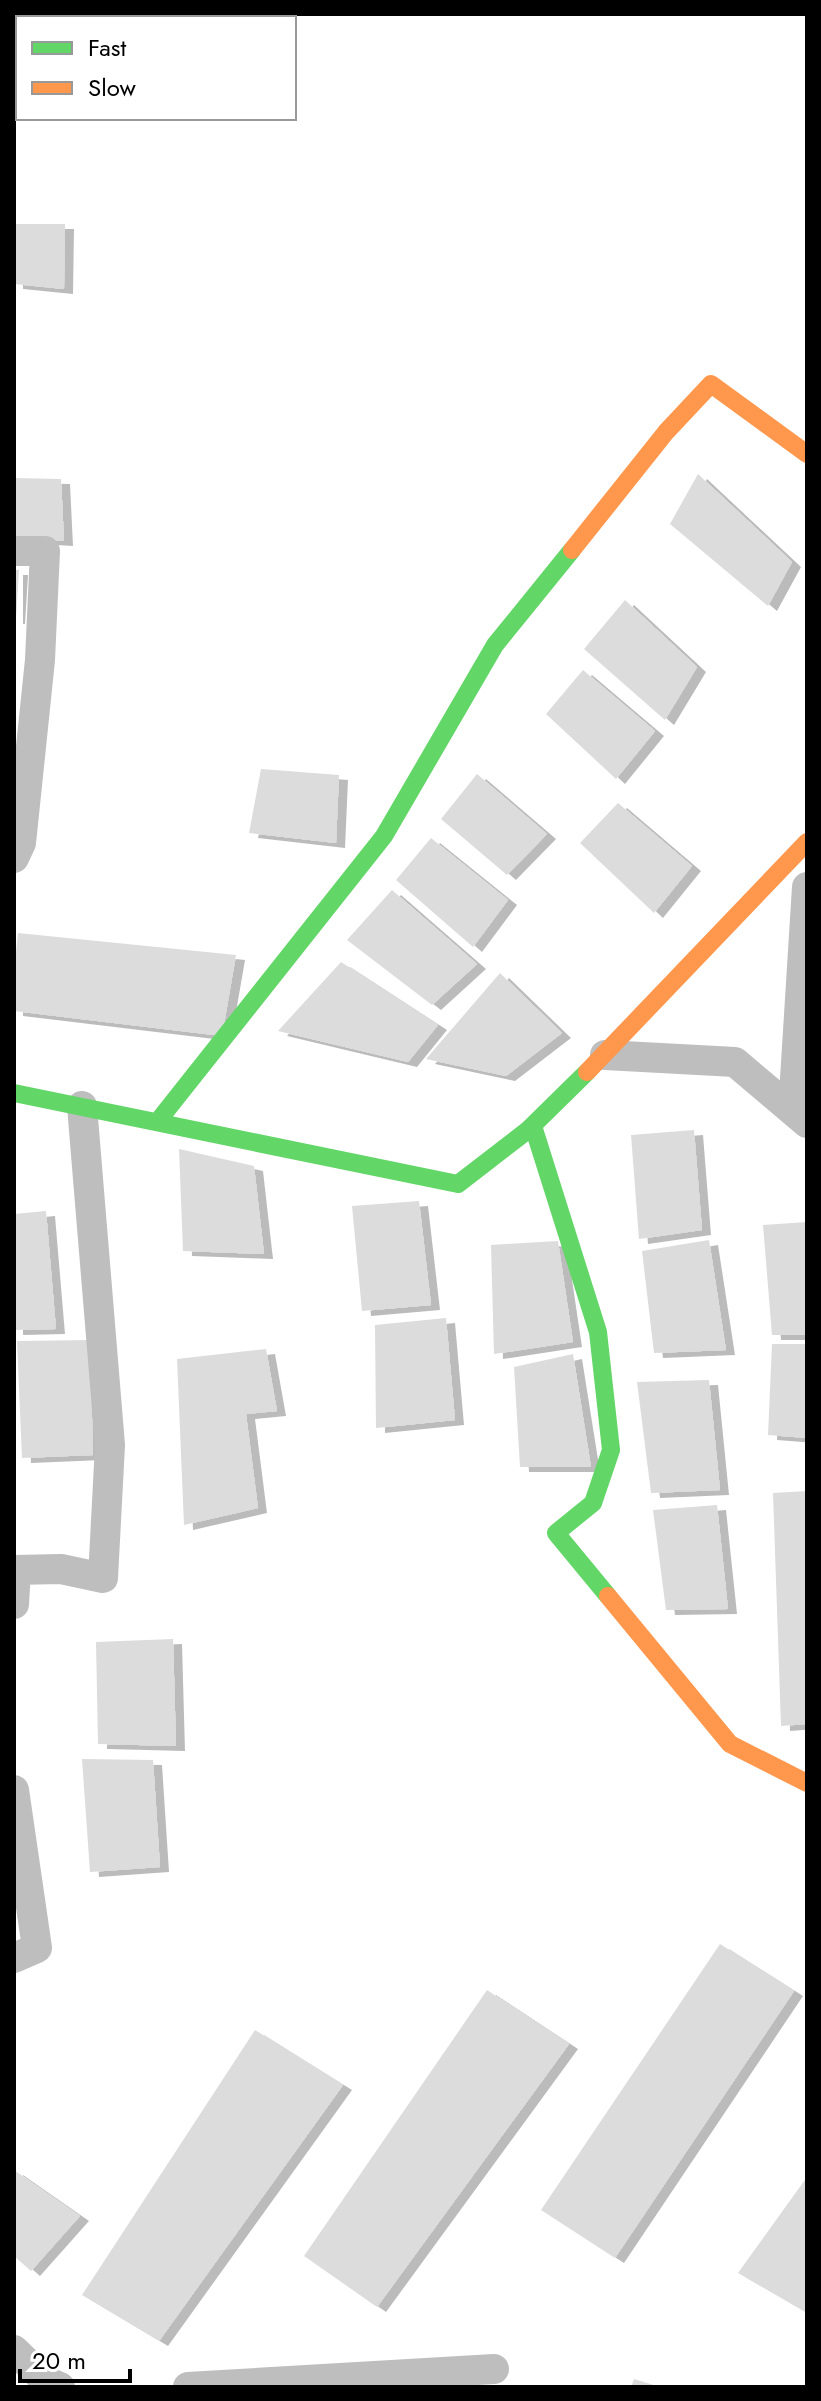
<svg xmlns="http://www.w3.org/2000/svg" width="821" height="2401" viewBox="0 0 821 2401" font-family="Jost,sans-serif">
<defs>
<filter id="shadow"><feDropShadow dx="9" dy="5" stdDeviation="0" flood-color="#0004"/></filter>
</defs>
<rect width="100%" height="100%" fill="#fff"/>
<!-- building -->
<path fill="#dcdcdc" filter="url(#shadow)" d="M14,224h51l-1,65 -50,-5z
M698,474l94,88 -24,44 -98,-82z
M14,478l47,1 3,62 -50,-3z
M14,570h5l-3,49h-2z
M625,600l72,67 -32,53 -81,-71z
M583,670l72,61 -39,48 -70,-65z
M261,769l78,6 -3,68 -87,-10z
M477,774l70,60 -40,41 -66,-56z
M618,803l74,63 -38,47 -74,-70z
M431,838l77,62 -35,47 -77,-67z
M392,890l85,74 -45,41 -85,-65z
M18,933l218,22 -14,81 -208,-25v-40z
M341,962l97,63 -30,37 -130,-31z
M500,973l62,60 -56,43 -80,-17z
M694,1130l8,100 -63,9 -8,-104z
M179,1149l75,17 10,88 -81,-3z
M419,1201l12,104 -69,6 -10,-105z
M46,1211l10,118 -42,1v-116z
M807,1222v113h-35l-9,-110z
M709,1240l17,110 -72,3 -12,-102z
M558,1241l15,101 -79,12 -3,-109z
M446,1318l9,102 -79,8 -1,-103z
M90,1340l3,115 -71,3 -5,-117z
M772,1344h35v94l-39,-3z
M266,1349l11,62 -31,3 12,94 -74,17 -7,-166z
M573,1354l18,113h-71l-6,-100z
M709,1380l11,110 -69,3 -14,-111z
M807,1491v233l-26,2 -8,-233z
M717,1505l11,104 -62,1 -13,-100z
M173,1639l3,107 -78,-2 -2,-102z
M82,1759l71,1 7,107 -70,5z
M720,1944l74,47 -179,267 -74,-48z
M487,1990l82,54 -192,263 -73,-51z
M255,2030l88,55 -184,256 -77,-46z
M14,2170l66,46 -49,55 -17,-15z
M807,2177v136l-69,-40z
M634,2379l23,7 -1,1h-25z"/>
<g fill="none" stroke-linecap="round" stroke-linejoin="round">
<!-- street -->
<path stroke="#bebebe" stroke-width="30" d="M14,551h31l-5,109 -19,183 -7,15
M605,1055l130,7 72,61
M793,1111l14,-224
M14,1570l47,-1 42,9 7,-133 -28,-339
M14,1604l2,-34
M14,1790l23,158 -23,10
M14,2350l32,31 14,6
M188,2387l306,-18"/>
<!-- fast -->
<path stroke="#63d668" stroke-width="18" d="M14,1093l444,91 70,-54 59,-58
M158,1121l226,-285 111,-191 77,-95
M533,1126l65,206 13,118 -18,53 -37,30 52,63"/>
<!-- slow -->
<path stroke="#ff974d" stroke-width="18" d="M572,550l94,-118 45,-48 96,70
M587,1072l220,-230
M608,1596l122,148 77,39"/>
</g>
<!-- border -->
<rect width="821" height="2401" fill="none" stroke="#000000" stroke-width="32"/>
<!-- legend -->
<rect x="16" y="16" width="280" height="104" fill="#ffffff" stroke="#999999" stroke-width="2"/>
<rect x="32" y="42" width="40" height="12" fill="#63d668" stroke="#999999" stroke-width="2"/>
<text x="88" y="56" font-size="24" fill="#000000">Fast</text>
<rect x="32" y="82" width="40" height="12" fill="#ff974d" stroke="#999999" stroke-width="2"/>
<text x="88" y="96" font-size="24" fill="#000000">Slow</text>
<!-- scale -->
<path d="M20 2369v12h110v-12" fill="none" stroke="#000000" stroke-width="4"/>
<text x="32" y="2369" font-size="24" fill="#000000" stroke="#ffffff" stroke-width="6" paint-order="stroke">20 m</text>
</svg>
